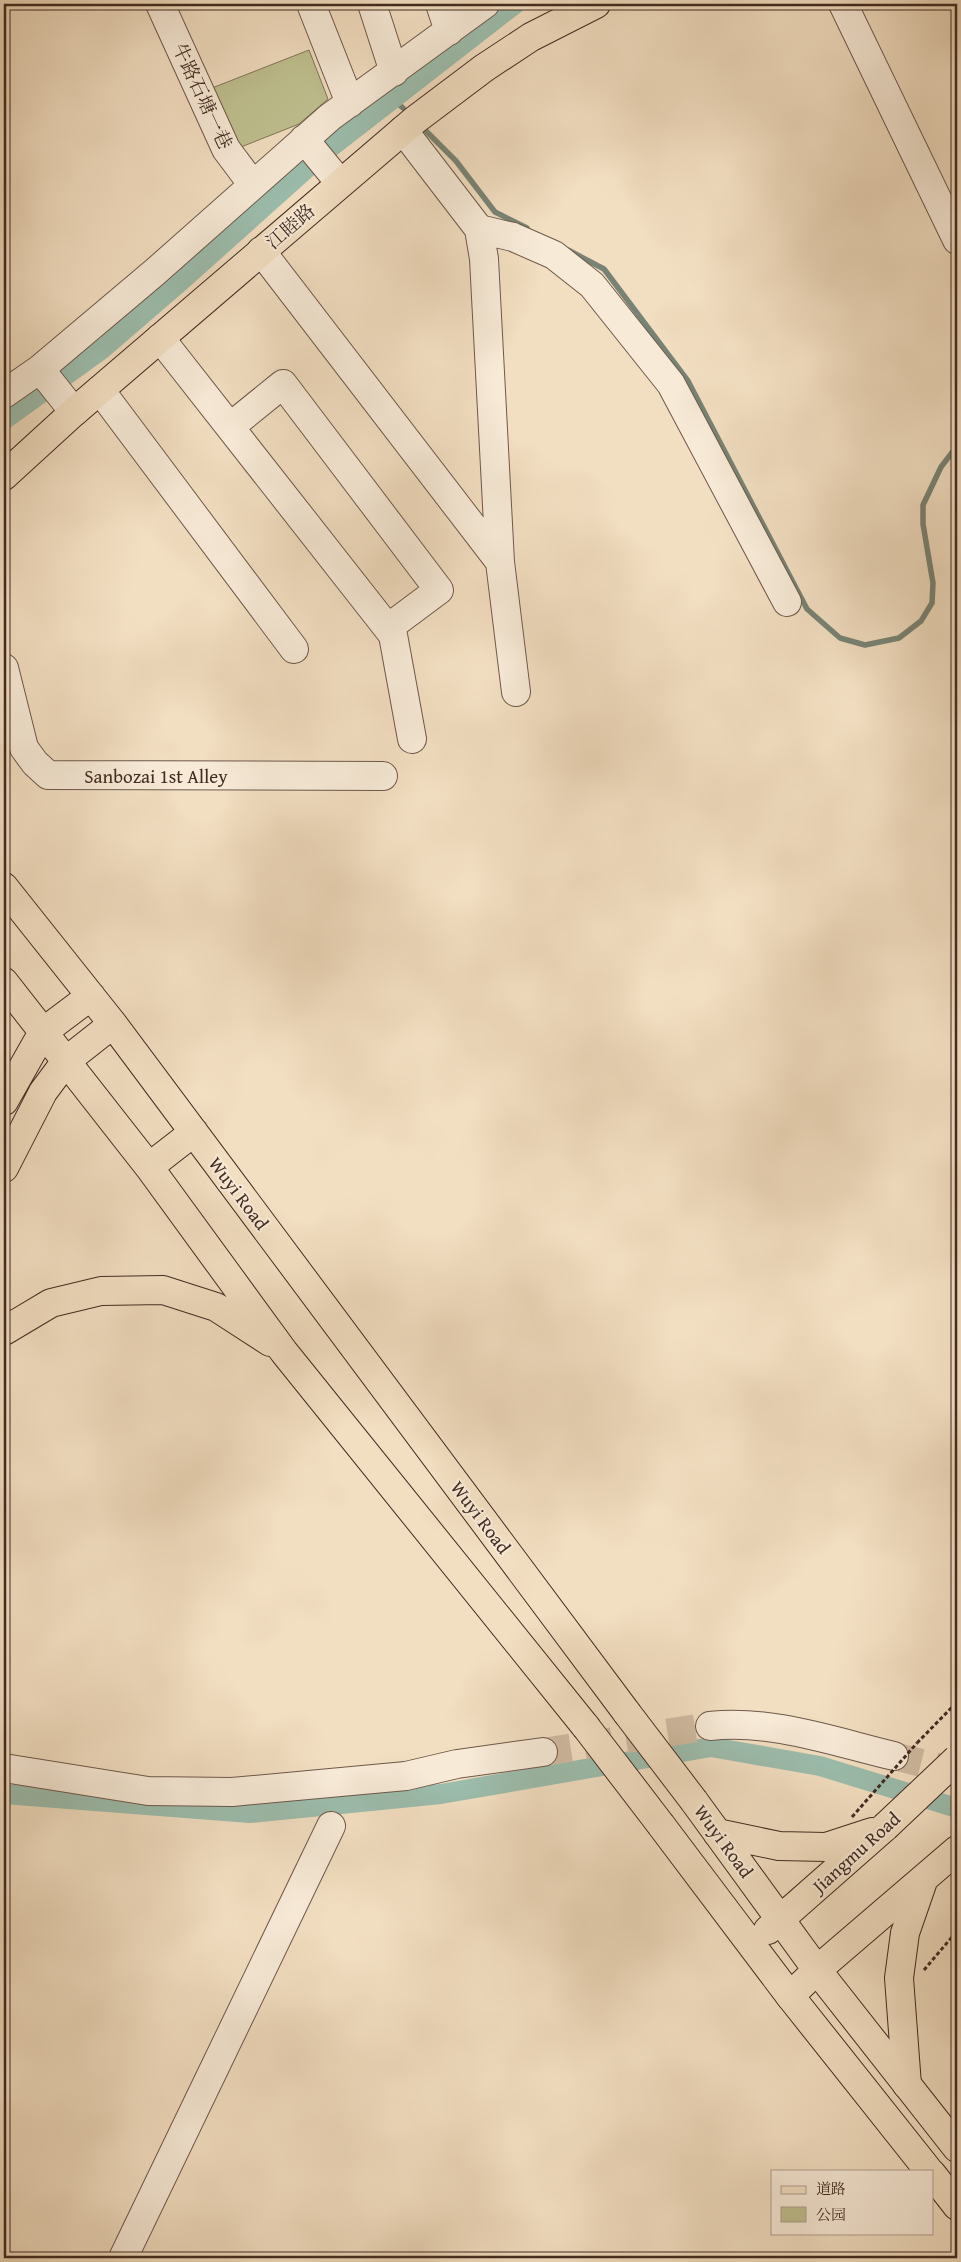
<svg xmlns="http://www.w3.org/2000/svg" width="961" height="2262" viewBox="0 0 961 2262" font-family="'Gentium Book Plus','Noto Serif SC',serif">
<rect width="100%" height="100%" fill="#f2dec1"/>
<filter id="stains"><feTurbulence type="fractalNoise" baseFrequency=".004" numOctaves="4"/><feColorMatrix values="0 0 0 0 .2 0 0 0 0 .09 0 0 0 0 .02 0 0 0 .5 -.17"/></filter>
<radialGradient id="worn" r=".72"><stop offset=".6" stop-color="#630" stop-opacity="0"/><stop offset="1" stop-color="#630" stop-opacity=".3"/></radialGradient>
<!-- green -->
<path fill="#bfc090" stroke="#807659" d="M309,50l19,49 -29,25 -63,25 -24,-61z"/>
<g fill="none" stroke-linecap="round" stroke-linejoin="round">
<!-- stream -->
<path stroke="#788375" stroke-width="5.5" d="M394,100l9,8
M427,132l29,29 39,51 32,16
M568,250l36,19 84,112 119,228 33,29 25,7 34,-7 22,-17 11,-18 1,-20 -10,-59v-19l18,-38 16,-21"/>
<!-- canal -->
<path stroke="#9cbdad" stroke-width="20" d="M4,420l97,-70 80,-69 146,-131 188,-146
M4,1794l246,19 191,-19 270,-47 109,19 137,42"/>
<!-- minor-tunnel -->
<path stroke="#cfbaa1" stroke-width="28" stroke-dasharray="28 14" stroke-linecap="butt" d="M543,1752l167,-26
M894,1756l63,16"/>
<!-- minor casing -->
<g stroke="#6e584a" stroke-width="30">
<path id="minor" d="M160,4l66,145 27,36
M311,4l39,99
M372,4l22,68
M440,4l9,27
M843,4l114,236
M403,130l76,99 5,30 16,303 16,130
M304,139l36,44
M479,229l34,8 41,18 38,30 79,99 116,218
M261,251l239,311
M160,338l233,297 19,104
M40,369l34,43
M100,390l194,259
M4,394l36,-25 115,-97 175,-155 155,-113
M230,427l53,-43 156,206 -51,38
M4,668l20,80 11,15 13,12 335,1
M710,1726c61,-7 125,16 184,30
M4,1768l144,23 84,1 174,-16 51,-12 86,-12
M123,2258l208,-432"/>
</g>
<!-- major casing -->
<g stroke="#422b22" stroke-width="30">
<path id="major" d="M4,476l70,-64 341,-292 69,-52 47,-31 65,-33
M4,887l109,137 514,689
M4,982l145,185 135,185 302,375
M4,1101l39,-69 48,-36
M149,1167l45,-35
M4,1168l39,-76 23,-31 47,-37
M4,1331l47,-28 50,-12 62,-1 53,17 54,35
M694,1801l123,169
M661,1825l129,171 27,-26 140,-120
M717,1833l62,13 47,1 46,-15
M768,1930l117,-103
M907,2085l-8,-107 6,-45 18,-52"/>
</g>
<!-- highway casing -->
<g stroke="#422b22" stroke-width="30">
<path id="highway" d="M817,1970l140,178
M790,1996l139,175
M932,2174l25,32"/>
</g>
<!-- path -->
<path stroke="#422b22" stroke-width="3" stroke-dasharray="4 2.5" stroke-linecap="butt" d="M917,1743l40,-41
M924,1970l33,-39"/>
<!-- minor -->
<use href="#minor" stroke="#f7ead7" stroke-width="28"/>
<!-- major -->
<use href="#major" stroke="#f2dec1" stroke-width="28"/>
<!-- highway -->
<use href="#highway" stroke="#f2dec1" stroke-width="28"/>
<!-- major-bridge casing -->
<g stroke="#422b22" stroke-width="30" stroke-linecap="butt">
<path id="major-bridge" d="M627,1713l67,88
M586,1727l75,98
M885,1827l72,-68"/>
</g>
<!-- path-bridge -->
<path stroke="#422b22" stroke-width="3" stroke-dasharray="4 2.5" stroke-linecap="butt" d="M852,1817l65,-74"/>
<!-- major-bridge -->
<use href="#major-bridge" stroke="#f2dec1" stroke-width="28"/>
</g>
<g text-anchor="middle" stroke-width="4" stroke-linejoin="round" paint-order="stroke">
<!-- street labels -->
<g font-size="19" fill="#422b22" stroke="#f7ead7">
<text transform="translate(203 96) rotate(65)" y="7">牛路石塘一巷</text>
<text transform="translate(290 226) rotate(-41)" y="7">江睦路</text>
<text x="156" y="783">Sanbozai 1st Alley</text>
<text transform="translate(239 1193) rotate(53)" y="7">Wuyi Road</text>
<text transform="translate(481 1517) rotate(53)" y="7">Wuyi Road</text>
<text transform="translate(724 1841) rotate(54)" y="7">Wuyi Road</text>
<text transform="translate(856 1852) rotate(-42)" y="7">Jiangmu Road</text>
</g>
</g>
<!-- margin -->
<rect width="961" height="2262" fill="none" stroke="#f2dec1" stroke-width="20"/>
<rect x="5" y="5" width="951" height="2252" fill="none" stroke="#422b22" stroke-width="2.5"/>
<rect x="10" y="10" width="941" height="2242" fill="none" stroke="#422b22"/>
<!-- legend -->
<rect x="771" y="2170" width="162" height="65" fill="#f7ead7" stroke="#af9e8f"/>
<rect x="781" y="2186" width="25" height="8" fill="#f2dec1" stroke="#af9e8f"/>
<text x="816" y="2194" font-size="15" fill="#422b22">道路</text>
<rect x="781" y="2207" width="25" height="15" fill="#bfc090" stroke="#af9e8f"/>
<text x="816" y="2220" font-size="15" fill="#422b22">公园</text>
<rect width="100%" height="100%" filter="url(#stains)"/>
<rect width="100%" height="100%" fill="url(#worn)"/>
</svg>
